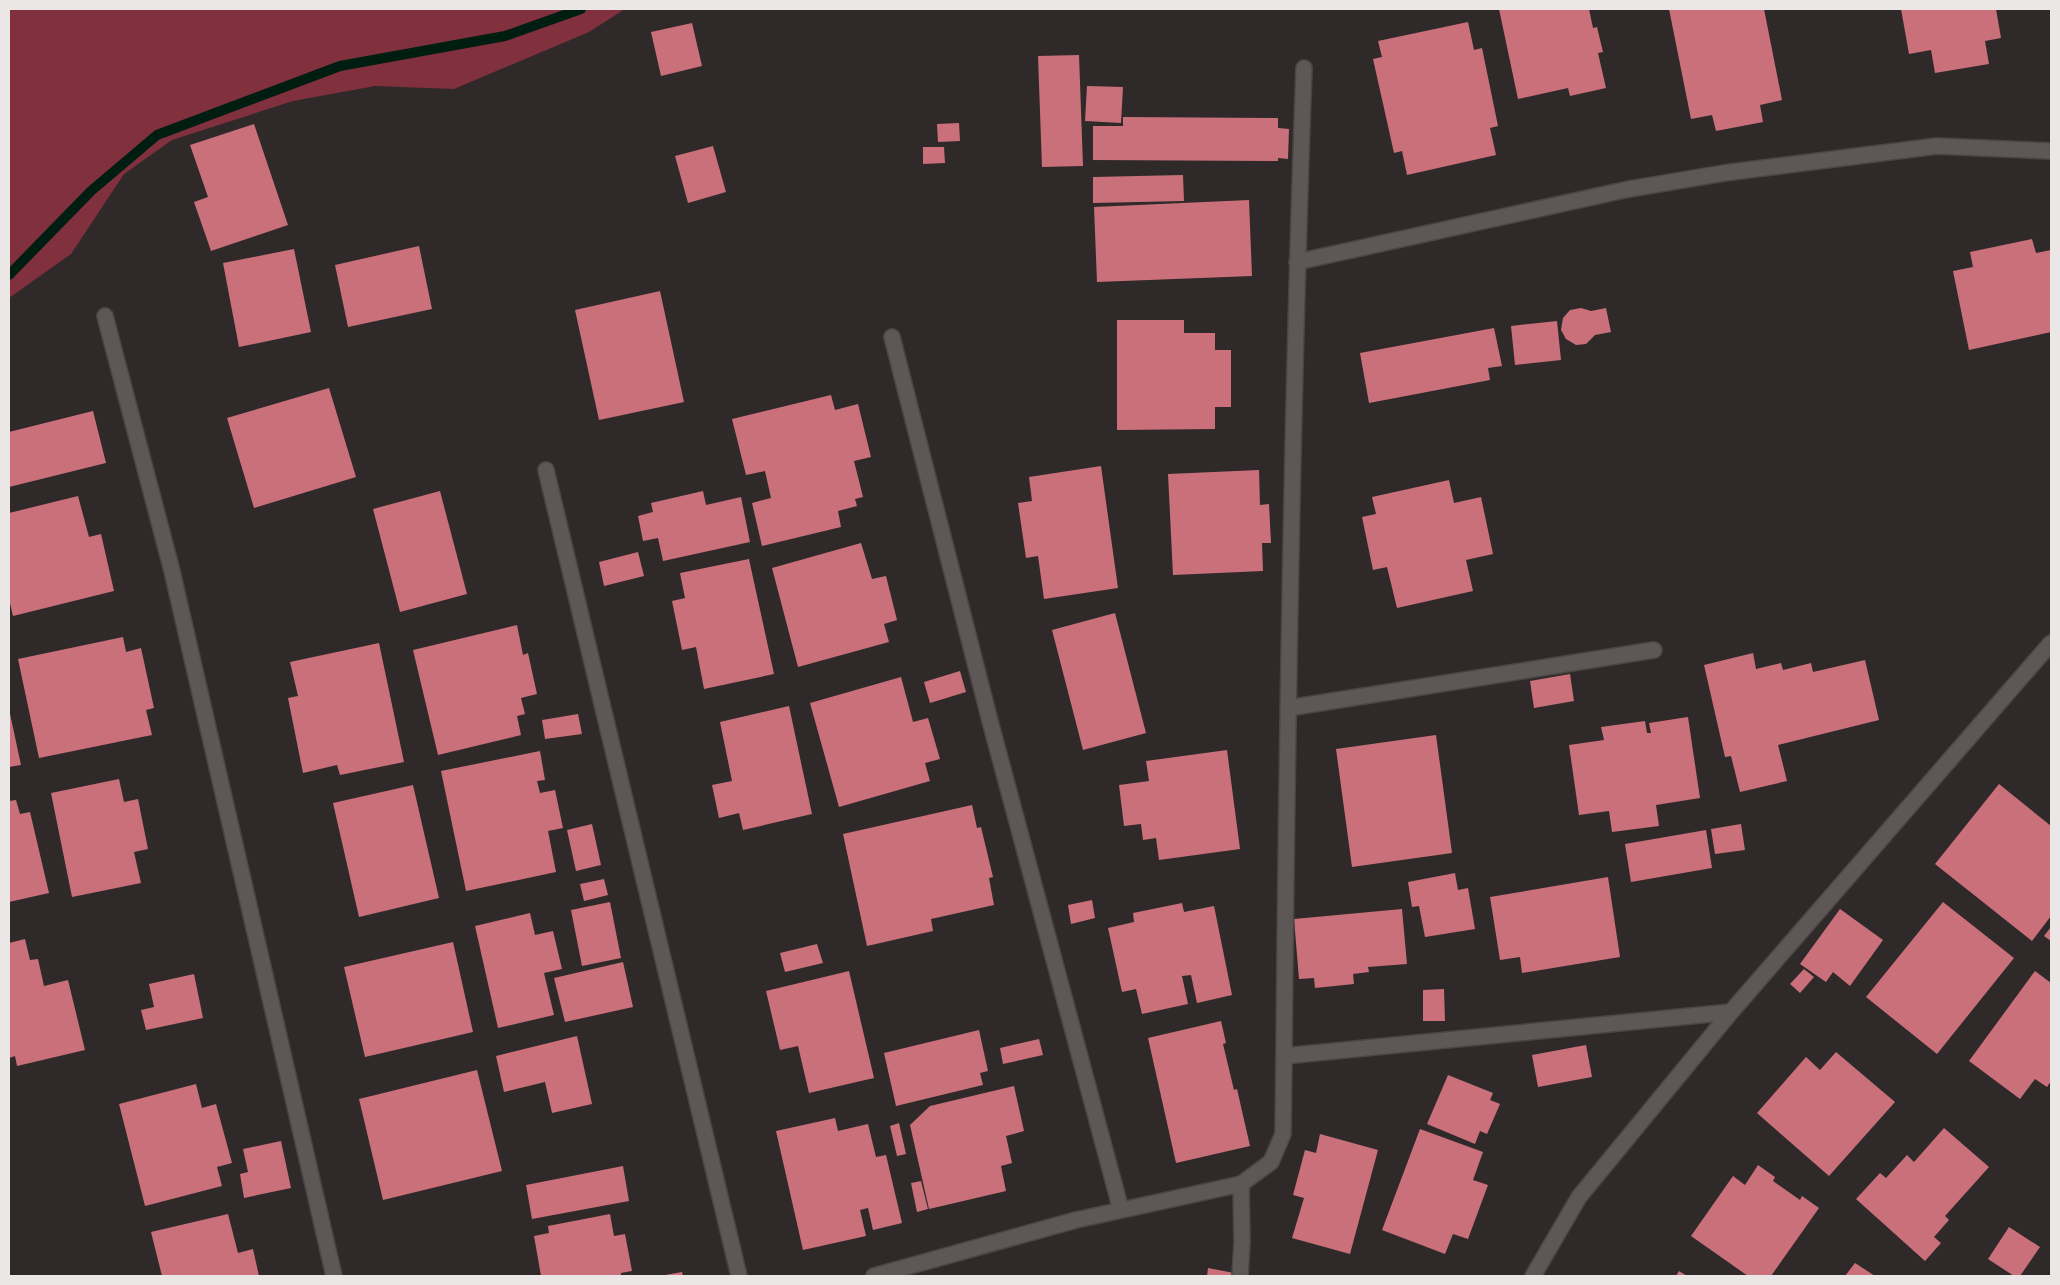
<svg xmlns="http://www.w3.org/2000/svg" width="2060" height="1285" viewBox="0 0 2060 1285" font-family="Raleway,sans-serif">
<rect width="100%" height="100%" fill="#30292a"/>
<!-- green -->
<path fill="#81303d" d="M9,9h616l-36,23 -135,57 -79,-3 -82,15 -121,39 -48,34 -53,80 -62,44z"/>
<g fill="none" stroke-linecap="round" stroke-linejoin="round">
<!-- stream -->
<path stroke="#001d12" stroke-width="10" d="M9,275l82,-84 66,-56 183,-69 165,-30 76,-27"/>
</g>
<!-- building -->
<path fill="#ca707a" d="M1499,9h90l4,19 4,-1 6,25 -5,1 8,35 -36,8 -2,-8 -50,11z
M1669,9h95l18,91 -22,5 3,17 -47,9 -4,-16 -21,4z
M1901,9h95l5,29 -16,3 4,23 -54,9 -4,-23 -22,4z
M1468,22l6,28 8,-2 16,78 -8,2 6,27 -89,20 -5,-24 -8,2 -21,-94 9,-2 -4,-16z
M692,23l10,43 -41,10 -10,-44z
M1079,55l4,111 -41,1 -4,-111z
M1087,86l36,1 -2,36 -36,-2z
M1123,117l155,1v10l11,1 -1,30 -10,-1v3l-185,-1v-34h30z
M959,123l1,18 -22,1 -1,-18z
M254,124l34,101 -77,26 -17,-49 14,-5 -18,-52z
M713,146l13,46 -38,11 -13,-47z
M923,147h21l1,16 -22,1z
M1183,175l1,26 -91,2v-26z
M1249,200l3,76 -155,6 -3,-75z
M2032,239l4,14 15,-3v82l-82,18 -16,-79 20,-4 -3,-15z
M419,246l13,63 -84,18 -13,-62z
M294,249l17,83 -72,15 -16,-84z
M660,291l24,111 -85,18 -24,-110z
M1581,308l10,3 15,-3 5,24 -16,3 -9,9 -10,1 -10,-6 -5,-9 2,-12 7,-8z
M1117,320h67v13h31v17h16v57h-16v22l-98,1z
M1557,321l4,39 -46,5 -4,-39z
M1494,328l8,38 -14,2 2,12 -121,23 -9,-50z
M329,388l27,89 -102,31 -27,-90z
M831,395l4,15 23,-6 13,53 -17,4 9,36 -8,2 2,7 -19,5 3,16 -79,19 -10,-43 19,-5 -6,-27 -19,4 -14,-56z
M93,411l13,52 -97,24v-55z
M1101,466l17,122 -74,11 -6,-43 -12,2 -8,-55 14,-2 -3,-24z
M1259,470l1,35 9,-1 2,39h-9l1,28 -90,4 -5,-101z
M1449,480l5,23 27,-6 12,57 -27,6 7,31 -76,17 -10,-41 -14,3 -11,-53 14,-3 -4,-17z
M440,491l27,103 -67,18 -27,-103z
M703,491l3,14 35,-8 9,45 -87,19 -5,-23 -15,3 -5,-25 15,-4 -2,-9z
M78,496l11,41 12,-3 13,57 -101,25 -4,-17v-86z
M861,543l11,36 14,-3 11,44 -13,4 5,18 -91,25 -26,-99z
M638,552l6,24 -40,10 -5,-24z
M749,559l25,115 -70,15 -8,-42 -14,3 -10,-49 13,-3 -5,-25z
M1115,613l31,120 -63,17 -31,-120z
M517,625l6,30 5,-2 9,41 -16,4 4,16 -8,2 4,19 -83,20 -25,-105z
M123,637l3,15 15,-4 13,60 -8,2 6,25 -113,23 -21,-99z
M379,643l25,119 -64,13 -3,-10 -34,8 -15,-75 10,-2 -8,-34z
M1753,653l3,16 25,-6 2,7 28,-7 2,9 52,-12 14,60 -101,25 9,36 -47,11 -9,-36 -6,1 -21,-92z
M960,671l6,21 -36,11 -6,-21z
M1570,674l4,27 -40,7 -4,-27z
M901,677l12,45 15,-4 12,41 -15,4 5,18 -91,26 -29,-104z
M789,706l23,108 -69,16 -4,-17 -20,5 -7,-33 20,-4 -12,-59z
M9,709l12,56 -12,2z
M578,714l4,20 -37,5 -3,-19z
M1688,717l12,81 -44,7 3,21 -47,6 -3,-21 -30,4 -10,-70 35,-5 -3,-13 44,-6 2,12h4l-2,-10z
M1436,735l16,118 -100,14 -16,-118z
M1227,750l13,99 -81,11 -3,-22 -13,2 -2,-16 -17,2 -5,-41 30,-4 -3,-20z
M540,751l5,29 -8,1 3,12 15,-3 8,38 -15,3 8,41 -90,19 -25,-120z
M119,779l5,23 14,-3 10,50 -14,3 7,31 -69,14 -21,-104z
M1999,784l52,42v90l-19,25 -97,-77z
M413,785l26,113 -80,19 -26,-114z
M16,800l4,14 10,-2 19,81 -40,9v-101z
M972,805l5,23 4,-1 12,50 -4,1 5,27 -63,14 2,12 -66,15 -24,-112z
M592,824l9,41 -25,6 -9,-41z
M1741,824l4,26 -30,4 -4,-25z
M1706,830l6,38 -81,14 -6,-38z
M1455,873l3,17 10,-2 7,41 -50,8 -6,-31 -7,1 -4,-25z
M1608,877l12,80 -98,16 -2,-16 -20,3 -10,-63z
M604,879l4,16 -24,6 -4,-17z
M1092,900l3,18 -24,6 -3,-19z
M610,902l11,56 -39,8 -11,-56z
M1943,902l71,56 -77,96 -71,-57z
M1182,903l2,9 30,-6 18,89 -35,8 -6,-28 -9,1 6,28 -46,10 -6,-25 -14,3 -14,-64 26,-6 -1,-9z
M1402,909l5,55 -39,3 1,5 -16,2 1,10 -39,4 -1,-10 -15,1 -5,-60z
M1840,909l43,31 -33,46 -17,-14 -7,10 -26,-18z
M530,913l5,22 18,-4 9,38 -18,4 10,42 -56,13 -23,-102z
M2051,927v14l-7,-5z
M25,939l5,21 8,-1 6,27 24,-6 17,70 -68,16 -2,-10 -6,2v-115z
M453,942l20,90 -108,25 -21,-90z
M817,944l6,19 -38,9 -5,-19z
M623,962l10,45 -68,15 -11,-44z
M1804,969l10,8 -14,16 -10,-9z
M849,971l25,107 -65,15 -11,-47 -18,4 -14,-59z
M2035,971l16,12v98l-4,6 -12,-8 -15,20 -51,-38z
M194,974l9,44 -57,12 -5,-20 13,-3 -5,-23z
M1444,989l1,32h-22v-31z
M1221,1021l5,22 -3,1 11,46 3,-1 13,57 -74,17 -28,-125z
M979,1030l9,41 -8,2 3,12 -87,21 -12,-53z
M577,1036l15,68 -40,9 -7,-31 -41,10 -8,-36z
M1039,1039l4,16 -40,9 -3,-16z
M1586,1045l6,32 -54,10 -6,-32z
M1836,1052l59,50 -66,74 -72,-63 49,-56 14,13z
M477,1070l25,101 -119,29 -24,-101z
M1448,1075l45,18 -3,7 10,4 -13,30 -7,-3 -5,13 -48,-20z
M196,1084l6,24 14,-4 16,59 -15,4 5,19 -77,20 -26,-102z
M1014,1086l10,45 -18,5 6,27 -11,3 5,25 -77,18 -19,-84 20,-19z
M835,1118l3,13 30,-7 8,33 10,-2 16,68 -29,7 -5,-22 -8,2 6,26 -63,14 -27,-119z
M899,1123l7,31 -9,2 -7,-30z
M1944,1128l45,39 -44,49 4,4 -15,17 7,6 -16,18 -69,-62 24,-26 6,5 21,-23 7,7z
M1420,1129l63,23 -10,28 15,5 -20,54 -15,-5 -8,20 -63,-24z
M1320,1134l58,16 -28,104 -58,-16 12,-40 -11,-3 12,-45 11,3z
M281,1141l10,47 -47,10 -4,-24 8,-2 -5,-23z
M1758,1165l17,12 -2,4 27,19 2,-4 17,12 -48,68h-23l-57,-40 42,-60 12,9z
M623,1166l6,35 -97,18 -6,-34z
M921,1181l7,28 -11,3 -6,-29z
M228,1214l10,39 15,-4 6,27h-97l-11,-44z
M610,1214l4,22 11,-2 7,37 -11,2v3h-80l-7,-40 15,-3 -1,-7z
M2009,1227l31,20 -20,29h-6l-26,-17z
M1855,1263l20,13h-30z
M1208,1268l26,5v3h-27z
M1679,1271l8,5h-11z
M682,1272l1,4h-18v-1z"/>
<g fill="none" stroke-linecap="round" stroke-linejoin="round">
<!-- minor casing -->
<g stroke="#4b4545" stroke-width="18">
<path id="minor" d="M1297,262l332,-73 95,-16 213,-27 114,5
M105,316l67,255 162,705
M892,337l98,384 131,489
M546,470l193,806
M1288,708l366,-58
M1284,1056c3,-329 8,-659 20,-988
M874,1276l202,-56 165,-36 30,-22 12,-28 1,-78 447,-44
M1240,1276l2,-34 -1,-58
M1533,1276l46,-79 152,-185 320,-369"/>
</g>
<!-- minor -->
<use href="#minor" stroke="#5e5757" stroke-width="15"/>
</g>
<!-- border -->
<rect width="2060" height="1285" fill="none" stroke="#ebe7e7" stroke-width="20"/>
</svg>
